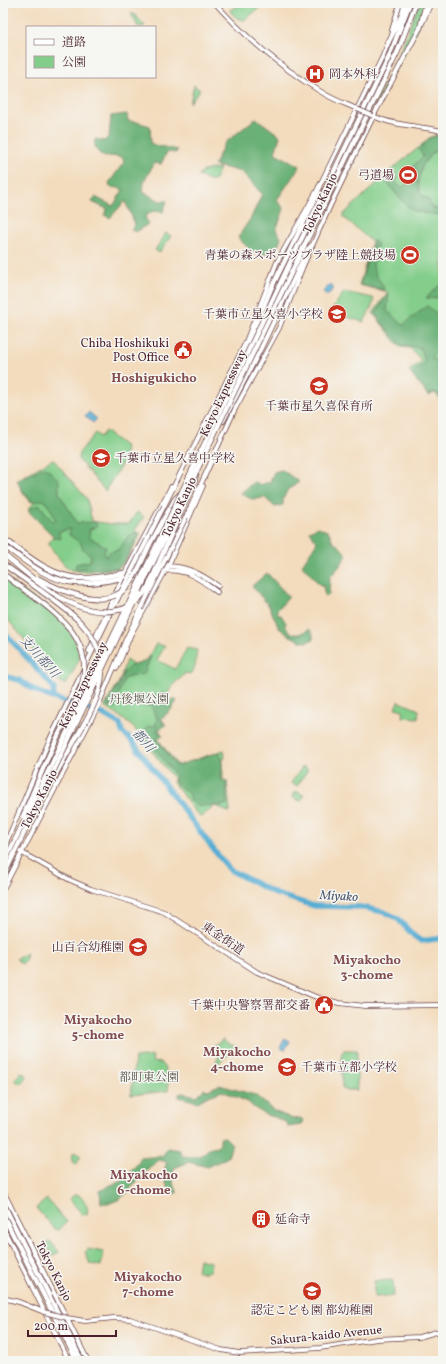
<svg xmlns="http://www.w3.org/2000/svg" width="446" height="1364" viewBox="0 0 446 1364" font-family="Vollkorn,'Noto Serif JP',serif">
<rect width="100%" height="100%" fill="#f6f6f2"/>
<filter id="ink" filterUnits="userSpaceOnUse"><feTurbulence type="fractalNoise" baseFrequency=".025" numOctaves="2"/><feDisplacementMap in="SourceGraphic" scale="8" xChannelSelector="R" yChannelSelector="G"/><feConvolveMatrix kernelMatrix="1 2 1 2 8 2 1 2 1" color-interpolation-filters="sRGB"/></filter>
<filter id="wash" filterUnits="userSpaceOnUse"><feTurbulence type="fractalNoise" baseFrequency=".012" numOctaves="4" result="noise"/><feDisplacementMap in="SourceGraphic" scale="16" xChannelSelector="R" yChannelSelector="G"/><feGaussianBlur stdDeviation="0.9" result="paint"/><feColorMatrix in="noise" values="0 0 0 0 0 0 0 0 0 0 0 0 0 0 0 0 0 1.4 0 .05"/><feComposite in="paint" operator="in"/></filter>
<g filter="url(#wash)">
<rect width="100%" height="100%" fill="#f3dcbd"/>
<!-- green -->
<path fill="#84ce8b" stroke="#67765b" d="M243,3h22l-20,17c-6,0 -13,-4 -15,-10z
M419,3h4c0,24 -25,61 -37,82 -5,8 -8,18 -14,24l27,-55z
M133,13l12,13 -7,1 -7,-13z
M194,85l6,5 -10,13z
M436,135l7,1v266l-8,-9 -7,3 -9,-14 -10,-11 13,-10 -12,-13 -10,-1 -27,-34 15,-21 -29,-7 13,-43 -30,-26c24,-23 48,-46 75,-67 7,-5 10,-12 19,-14z
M217,168h3l-5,12 -2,1 -15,-5 5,-5z
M166,233l5,3 -12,17 -4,-3z
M344,292l29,6 1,4 -10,20 -34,-10z
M105,431l21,16 -2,14 -19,30 -27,-32 1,-6 16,-20 5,4z
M53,459l34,40 5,22 18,3h19l8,-12 7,5 -9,13 6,4 -16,28 -7,7 -35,3 -11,-2 -7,-4 -17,-22 5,-7 -1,-3 -24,-25 8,-8 -5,1 -7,-8 -7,-14z
M3,577c22,16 54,35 69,58 4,7 6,15 8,23l-14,27 -6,-3 -57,-68z
M156,644l9,2 -8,14 18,9 12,-21 10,2c-2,11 1,15 -7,24l-5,-1c-2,5 -8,7 -11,11 -8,9 -10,23 -13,34l5,7 -7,5 4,6 -5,3 20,27 46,-16 1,8 -2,1v21l4,1 3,31c-6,0 -9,-5 -15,-6l-14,11 -6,-5 -22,-30 1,-3 -40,-51 -15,-12 -15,-9 16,-27 6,-20 14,10z
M398,701l21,9 -1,8 -16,-1 1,-7 -8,-2z
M303,766l4,3v2l-10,15 -6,-3z
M296,791l9,5 -5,5 -7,-4z
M27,953l-2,8 -3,3 -6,-5z
M223,1039l6,5 10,4 -4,6 -5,-1 -11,10 -3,-1 3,-6 -6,-10z
M344,1050h13v40h-13l-2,-2v-36z
M153,1056l-1,6 10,1c6,9 7,18 6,28l-37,4 4,-37z
M21,1072l6,4 -7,8 -5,-4z
M74,1152l7,4 -5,9 -4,-3 1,-2 -2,-1z
M74,1195h5c6,7 10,10 8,20l-5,-1 -13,-15z
M47,1199l20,23 -10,9 -21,-23z
M50,1241l9,11 -7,4 -7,-13z
M88,1249l16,3 -3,14 -11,-2 -5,-12z
M199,1259l12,3 -1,8 -5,3 -8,-2z
M391,1280l2,1 1,13 -1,2 -19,1v-16z"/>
<!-- forest -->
<path fill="#6bb177" stroke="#5a6851" d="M127,114l1,7 9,1 13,4 1,18 26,6 -1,3 -9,-1 -6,12 -7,-1 -10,19 -1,10 17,9h7l-4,11 -10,-1 -8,5 3,8 -12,8 -5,-2 4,-6 -10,-23 -15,17 -6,-3 3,-6 -15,-7 3,-5 18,9 10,-16 -4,-2 -9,-1 -1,-4 15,-21 -2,-5 -12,-1 -5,1c-7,-4 -12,-9 -10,-18l9,2 5,-5 2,-20z
M256,118l24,18 -5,17 25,13 -23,34 7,9 -8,21 5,8 -4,11c-20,11 -26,3 -39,-12l13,-19 11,-24 -20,-22 -28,-7 11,-22z
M437,136l6,1v6l-3,2 -17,19 -5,17 2,13 9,6 2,7 12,4v5c-8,-3 -17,-2 -25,-4 -11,-2 -26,-24 -34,-33l9,-7 5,7 -3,3 7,6 15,-14 -5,-7 11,-11 -4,-6 10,-12z
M374,240l4,4c-4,8 -7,20 -3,29 2,6 8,10 9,17l-24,-5z
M443,282v15c-7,-1 -8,3 -17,1z
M389,293l-2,18 16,14 24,-19 16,12v24l-6,6 -5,11 6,2 5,6v31l-8,-6 -7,3 -17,-21 14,-12 -4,-14 -20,-3 -26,-31z
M45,467l14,13v13l18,30 18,-1 2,4 -7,3 -1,8 17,10 -2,6 2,4 3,-5 9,-2 9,-12 7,-6 5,2 -15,28 -6,6 -43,1 1,-5 14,-3 1,-6 -8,-5 -2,-7 -12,-8 1,-6 -12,3 3,7 -7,-2 -26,-26 5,-4 7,-2 12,16h4l-4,-10 -8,-11 -12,2 -11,-13 -4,-9z
M282,470l17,12 -7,5 -4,2 -5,10v6l-8,2 -11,-10c-9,4 -15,2 -23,-4l14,-12 4,4 11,-3 4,-10z
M318,527l11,5 4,10 7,5 7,8 -8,12 -9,10 -1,18 -4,1 -2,-10 -4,-2 -17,-19 15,-23 -8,-11z
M267,573l22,24 -12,13 1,5h3l5,8 -1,3c8,11 14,10 24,3l4,5v5l-6,3 -7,-1 -13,-7 -8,-6 -10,-22 -17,-20z
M151,656l-7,18 -19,4 -8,20 38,-2 10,-3v12l8,-7 4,3 -7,10 -9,8 3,5 -7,5 4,6 -4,4 19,27 43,-14 3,7 -1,20 5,3 1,22c-10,4 -17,-1 -27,3l-9,-6 -3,-8 -13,-11v-7l-23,-30 -10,-10 6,-9h7l2,-8 -6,-12 -32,-1 -3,3 -9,-2 3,-9 8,-11 6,-14 6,-6 11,-3z
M219,1085l36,10 19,16 19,8 8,-1 2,2 -2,5 -13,2 -1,-4 -12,-6 -9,-2 -13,-8 -5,-5 -26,-11 -16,6 -8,5 -19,-5v-3l3,-1 15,3 7,-7 4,1z
M225,1137l7,7 -4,13 -20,10 -19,-5 -15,6 -1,15 4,8v2h-4c-9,-8 -11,-20 -6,-31l-8,-2 -17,15 -16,19 -8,6 -8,3h-9l-1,-12 11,-6 11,-4 17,-19 1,-4 23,-2 4,-8 13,2 2,6c12,1 18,3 26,-7l9,-2 3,-3v-6z"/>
<!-- water -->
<path fill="#56add3" stroke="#50667f" d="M330,284l4,4 -7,8 -4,-4z
M89,412l8,7 -4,4 -8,-7z
M285,1038l5,3 -5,9 -5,-2z"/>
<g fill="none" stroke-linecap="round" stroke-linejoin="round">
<!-- river -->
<path stroke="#56add3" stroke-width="5.5" d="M3,631l51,57 -1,10
M3,676l16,4 19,12 15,6 48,15 19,11 2,8 9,8 86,114 13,16 46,24 38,12 46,1 24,5 13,6 17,18 7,5 22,-3"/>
</g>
</g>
<g filter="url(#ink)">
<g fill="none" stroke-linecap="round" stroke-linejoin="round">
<!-- primary casing -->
<g stroke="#633b41" stroke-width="5.5">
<path id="primary" d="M215,3c31,35 68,66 108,90 11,7 23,11 34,16
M373,116c22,10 46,10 70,15"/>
</g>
<!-- trunk casing -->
<g stroke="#633b41" stroke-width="5.5">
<path id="trunk" d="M392,30l8,-27
M164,506l81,-162 32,-82 42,-75 63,-129 7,-17
M186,517l49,-108 44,-81 24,-62 27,-60 46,-95 44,-83 11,-25
M167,566c21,0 35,9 51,20
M163,571c23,-3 37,8 54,21
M132,577l25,-5
M89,651l36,-78 46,-86
M117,668l14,-34 37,-68 35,-80
M3,842l67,38 21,9 73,23 93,60 59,25 23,6 26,3 78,-1
M3,850l46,-109 69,-143
M3,889l95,-183 28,-67 15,-30
M3,1191l85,170
M3,1228l66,133
M3,1298l16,4 25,10
M67,1318l18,3 29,-3 16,1 91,31 18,3 81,-5 57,-9 42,-2 24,-7"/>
</g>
<!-- motorway casing -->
<g stroke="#633b41" stroke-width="6">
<path id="motorway" d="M420,28l6,-25
M388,43l13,-26 4,-14
M287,269l101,-210 22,-56
M292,271l106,-220 18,-48
M245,353l26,-64 47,-96 1,-6
M223,421l35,-67 50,-105 3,-3
M190,491l5,-11 1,-7
M3,538c23,16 46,38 76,40 15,1 31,-3 46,-5
M151,542l24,-43 5,-5
M3,545c22,16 45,36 73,38 16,1 31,-2 46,-5
M3,564l37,26
M3,574l34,25
M45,793l30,-53
M3,1203l79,158
M3,1215l74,146"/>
</g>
<!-- primary -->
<use href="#primary" stroke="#fff" stroke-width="4"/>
<!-- trunk -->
<use href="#trunk" stroke="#fff" stroke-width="4"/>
<!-- motorway -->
<use href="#motorway" stroke="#fff" stroke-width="4.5"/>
<!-- primary-bridge casing -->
<g stroke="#633b41" stroke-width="5.5" stroke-linecap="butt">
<path id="primary-bridge" d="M357,109l16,7"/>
</g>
<!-- trunk-bridge casing -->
<g stroke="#633b41" stroke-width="5.5" stroke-linecap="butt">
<path id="trunk-bridge" d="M118,598l46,-92
M141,609l45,-92
M44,1312l23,6"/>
</g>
<!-- motorway-bridge casing -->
<g stroke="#633b41" stroke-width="6" stroke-linecap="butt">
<path id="motorway-bridge" d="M3,554c34,27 78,72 125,53
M37,578c24,13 69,34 91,8 10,-13 16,-30 23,-44
M40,590c25,19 54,36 61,69
M136,602l9,-10 5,-9 40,-92
M75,740c12,-22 26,-42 27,-68
M23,816c11,-25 21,-51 33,-76 8,-17 19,-34 25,-52 13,-41 -14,-67 -44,-89
M3,865l131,-272 153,-324
M3,877l289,-606"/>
</g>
<!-- primary-bridge -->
<use href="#primary-bridge" stroke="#fff" stroke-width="4"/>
<!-- trunk-bridge -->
<use href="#trunk-bridge" stroke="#fff" stroke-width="4"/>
<!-- motorway-bridge -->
<use href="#motorway-bridge" stroke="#fff" stroke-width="4.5"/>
</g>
</g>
<!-- icons -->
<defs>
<g id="hospital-disc" transform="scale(1)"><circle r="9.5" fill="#c8321e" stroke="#f6f6f2"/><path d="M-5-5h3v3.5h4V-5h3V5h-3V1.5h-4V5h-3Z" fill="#fff"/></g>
<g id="stadium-disc" transform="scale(1)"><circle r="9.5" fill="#c8321e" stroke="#f6f6f2"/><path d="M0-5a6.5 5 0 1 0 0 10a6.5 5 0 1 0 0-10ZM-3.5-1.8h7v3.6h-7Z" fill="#fff"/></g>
<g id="school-disc" transform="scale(1)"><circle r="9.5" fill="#c8321e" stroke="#f6f6f2"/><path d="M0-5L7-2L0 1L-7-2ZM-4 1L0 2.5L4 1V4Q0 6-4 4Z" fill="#fff"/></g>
<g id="civic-disc" transform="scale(1)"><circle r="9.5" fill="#c8321e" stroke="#f6f6f2"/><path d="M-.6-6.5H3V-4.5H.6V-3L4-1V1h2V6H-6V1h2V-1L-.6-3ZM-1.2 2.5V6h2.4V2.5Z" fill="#fff"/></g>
<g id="building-disc" transform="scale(1)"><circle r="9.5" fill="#c8321e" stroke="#f6f6f2"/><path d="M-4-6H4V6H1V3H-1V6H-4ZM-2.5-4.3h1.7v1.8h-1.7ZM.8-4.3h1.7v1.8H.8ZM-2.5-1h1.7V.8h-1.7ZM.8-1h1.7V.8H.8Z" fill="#fff"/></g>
</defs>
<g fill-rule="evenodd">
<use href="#hospital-disc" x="315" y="74"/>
<use href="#stadium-disc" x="408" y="175"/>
<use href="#stadium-disc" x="410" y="255"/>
<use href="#school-disc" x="337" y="314"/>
<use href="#civic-disc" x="183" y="350"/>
<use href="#school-disc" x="319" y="386"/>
<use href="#school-disc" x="101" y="458"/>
<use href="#school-disc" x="138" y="947"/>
<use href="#civic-disc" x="324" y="1005"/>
<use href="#school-disc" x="287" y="1067"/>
<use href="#building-disc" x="261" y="1219"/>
<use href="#school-disc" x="312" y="1291"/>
</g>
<g text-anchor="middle" stroke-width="3" stroke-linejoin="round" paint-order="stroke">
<!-- poi labels -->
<g font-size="12" fill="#4a1f2b" stroke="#f6f6f2" text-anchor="end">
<text x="329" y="78" text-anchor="start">岡本外科</text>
<text x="394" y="179">弓道場</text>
<text x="396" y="259">青葉の森スポーツプラザ陸上競技場</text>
<text x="323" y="318">千葉市立星久喜小学校</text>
<text x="169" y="347">Chiba Hoshikuki<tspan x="169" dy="14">Post Office</tspan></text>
<text x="319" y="410" text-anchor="middle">千葉市星久喜保育所</text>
<text x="115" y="462" text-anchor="start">千葉市立星久喜中学校</text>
<text x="124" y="951">山百合幼稚園</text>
<text x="310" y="1009">千葉中央警察署都交番</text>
<text x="301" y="1071" text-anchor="start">千葉市立都小学校</text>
<text x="275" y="1223" text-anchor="start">延命寺</text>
<text x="312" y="1314" text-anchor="middle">認定こども園 都幼稚園</text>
</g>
<!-- street labels -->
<g font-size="12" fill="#4a1f2b" stroke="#f6f6f2">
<text transform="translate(320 203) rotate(-65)" y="4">Tokyo Kanjo</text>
<text transform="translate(223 393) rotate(-65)" y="4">Keiyo Expressway</text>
<text transform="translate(179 507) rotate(-65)" y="4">Tokyo Kanjo</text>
<text transform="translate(83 685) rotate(-64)" y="4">Keiyo Expressway</text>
<text transform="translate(39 799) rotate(-63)" y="4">Tokyo Kanjo</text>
<text transform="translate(223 938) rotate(34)" y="4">東金街道</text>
<text transform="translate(54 1271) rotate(63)" y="4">Tokyo Kanjo</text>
<text transform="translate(326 1335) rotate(-6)" y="4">Sakura-kaido Avenue</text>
</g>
<!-- park labels -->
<g font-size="12" fill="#5b5448" stroke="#f6f6f2">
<text x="139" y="703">丹後堰公園</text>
<text x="149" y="1081">都町東公園</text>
</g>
<!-- neighbourhood labels -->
<g font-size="13" font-weight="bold" fill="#834d4f" stroke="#f6f6f2">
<text x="154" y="382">Hoshigukicho</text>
<text x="367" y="964">Miyakocho<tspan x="367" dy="15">3-chome</tspan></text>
<text x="98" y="1024">Miyakocho<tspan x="98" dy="15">5-chome</tspan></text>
<text x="237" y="1056">Miyakocho<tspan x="237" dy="15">4-chome</tspan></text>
<text x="144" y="1179">Miyakocho<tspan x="144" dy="15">6-chome</tspan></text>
<text x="148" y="1281">Miyakocho<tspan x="148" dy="15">7-chome</tspan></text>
</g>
<!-- water labels -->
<g font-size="13" font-style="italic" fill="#4f586e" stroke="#f6f6f2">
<text transform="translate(40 656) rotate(48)" y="5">支川都川</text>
<text transform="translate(144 740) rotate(49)" y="5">都川</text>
<text transform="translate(339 895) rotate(3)" y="5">Miyako</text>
</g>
</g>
<!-- margin -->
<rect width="446" height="1364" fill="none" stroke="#f6f6f2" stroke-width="16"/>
<!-- legend -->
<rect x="26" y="26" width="130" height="52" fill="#f6f6f2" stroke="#b1a0a2"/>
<rect x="34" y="39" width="20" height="6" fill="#ffffff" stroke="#b1a0a2"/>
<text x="62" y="46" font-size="12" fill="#4a1f2b">道路</text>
<rect x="34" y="56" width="20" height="12" fill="#84ce8b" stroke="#b1a0a2"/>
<text x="62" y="66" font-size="12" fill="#4a1f2b">公園</text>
<!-- scale -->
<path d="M28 1330v6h88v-6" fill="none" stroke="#4a1f2b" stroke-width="2"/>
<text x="34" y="1330" font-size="12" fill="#4a1f2b" stroke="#f6f6f2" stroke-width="3" paint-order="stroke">200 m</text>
</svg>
